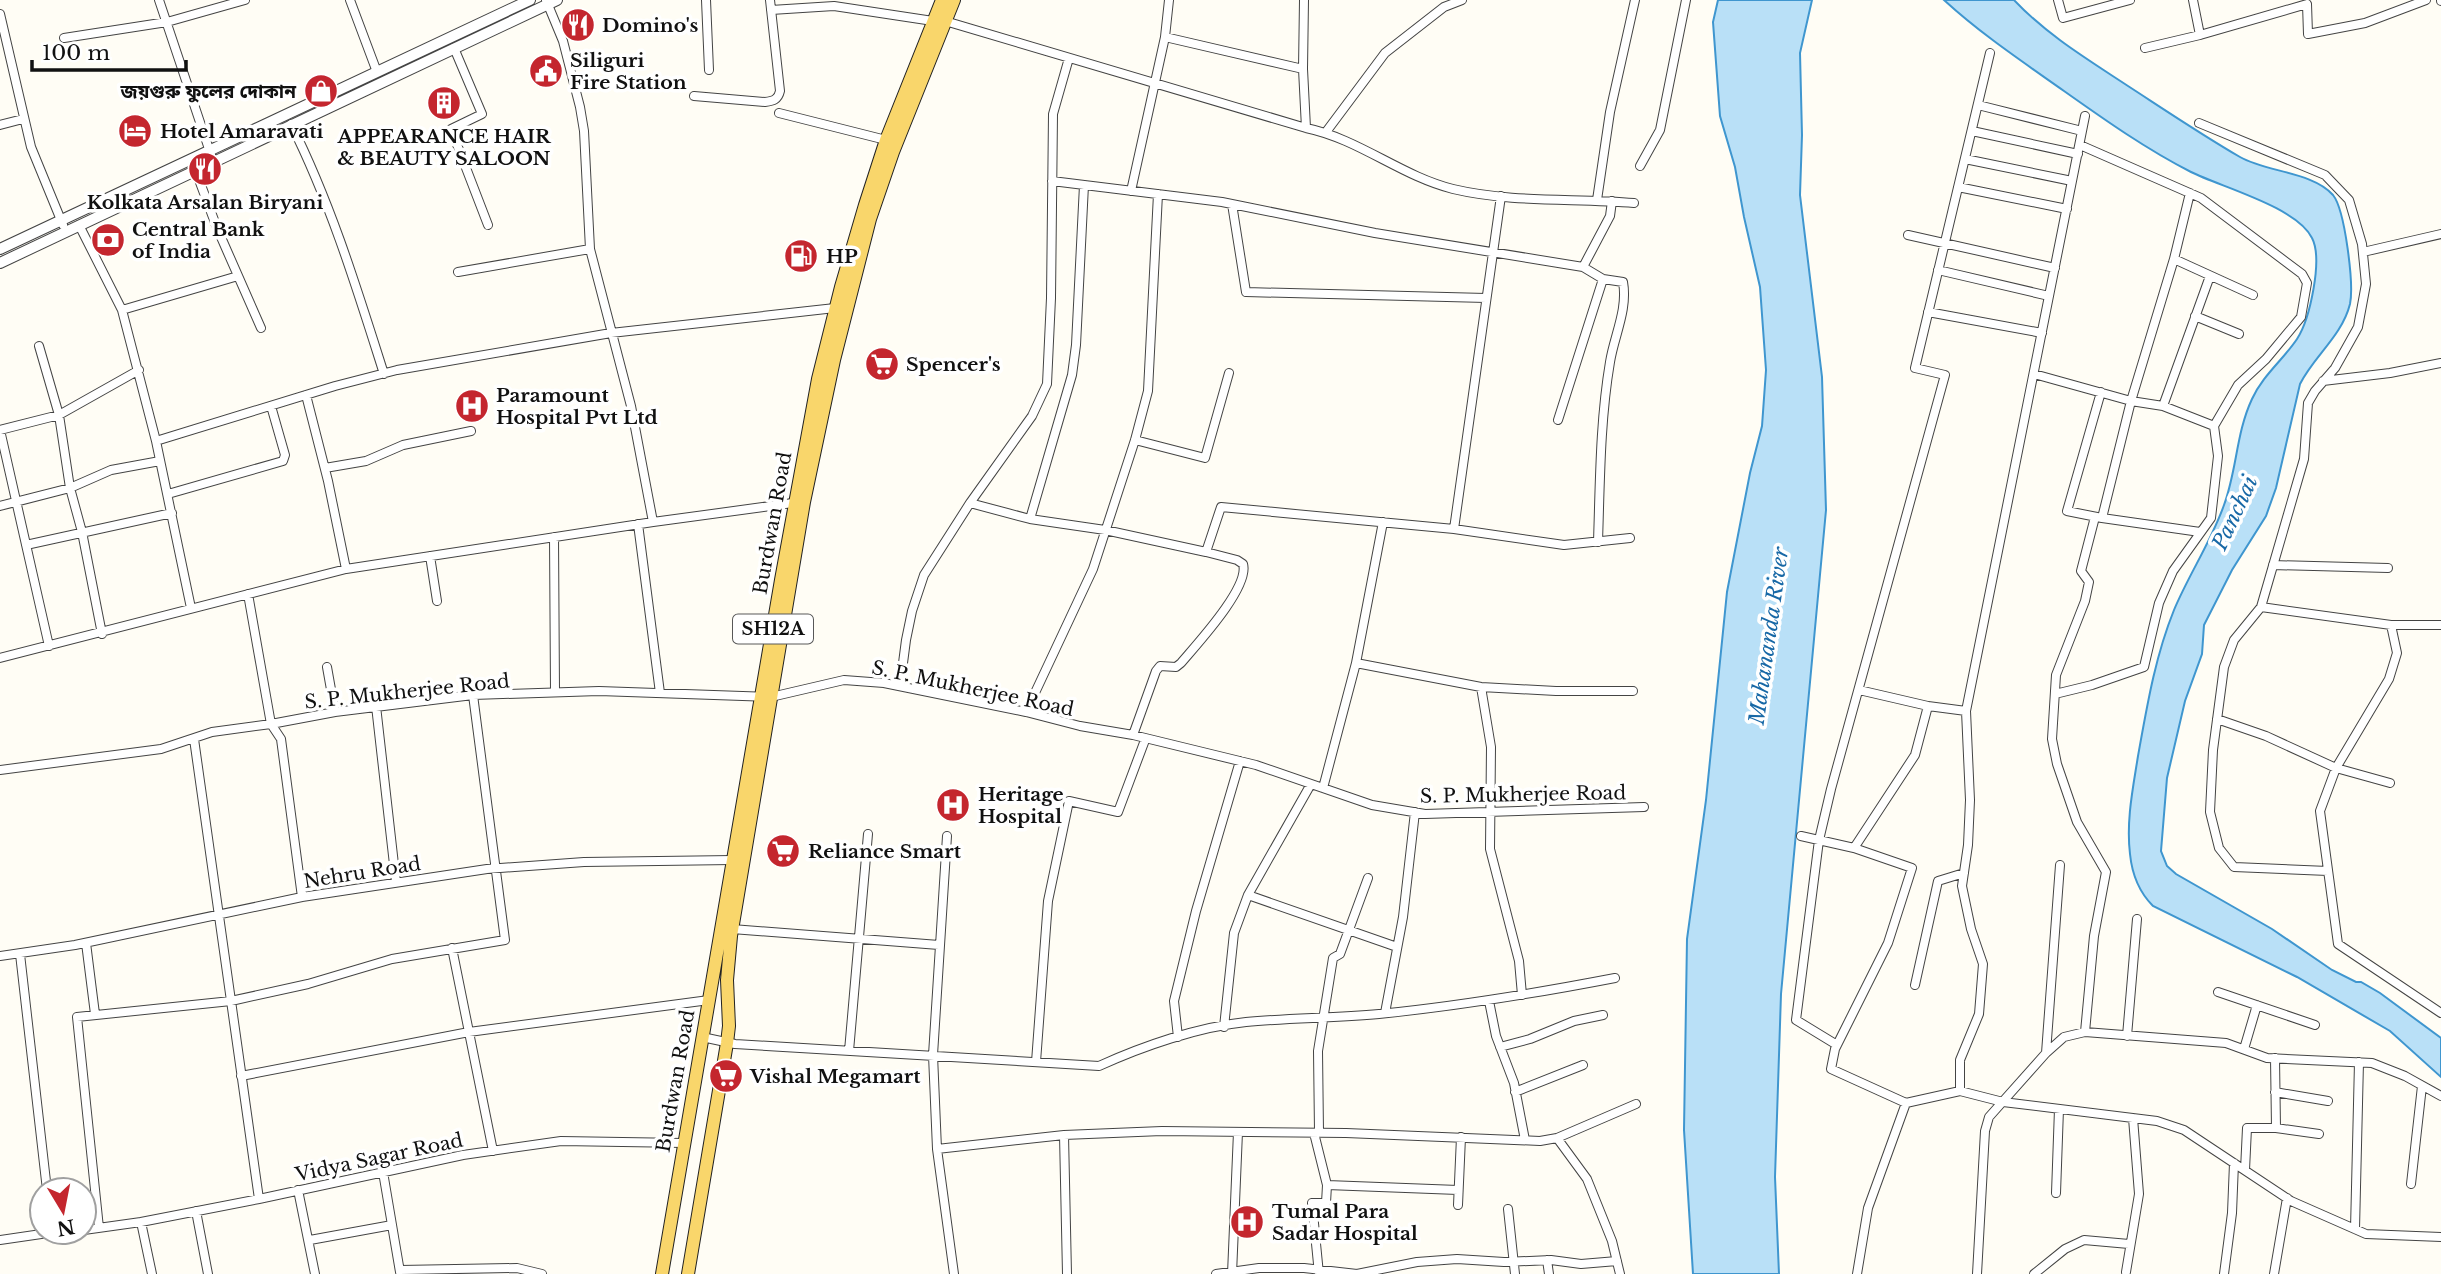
<svg xmlns="http://www.w3.org/2000/svg" width="2441" height="1274" viewBox="0 0 2441 1274" font-family="'Libre Baskerville','Noto Sans Bengali',serif">
<rect width="100%" height="100%" fill="#fffdf5"/>
<!-- water -->
<path fill="#b9e0f7" stroke="#3f96cf" stroke-width="2" d="M1718,0h94l-12,53 2,82 -2,60 22,182 4,133 -45,484 -6,183 4,97h-86l-9,-144 3,-191 19,-139 21,-208 23,-119 12,-47 4,-56 -6,-83 -16,-70 -9,-50 -15,-51 -7,-94z
M1944,0h70c33,35 73,59 114,86 37,24 74,49 112,71 26,15 73,15 93,38 12,15 21,89 17,109 -8,32 -36,52 -50,80l-24,104 -10,28 -34,54 -28,55 -2,29 -17,47 -18,77 -6,73 6,15 9,8 96,55 60,41 24,12h5l19,11 61,45v39l-51,-46 -93,-54 -144,-71c-14,-14 -21,-32 -23,-52 -4,-33 3,-66 8,-98 9,-50 17,-99 36,-146 15,-36 37,-68 50,-105 13,-35 12,-72 28,-106 11,-24 31,-39 45,-60 13,-20 26,-80 15,-101 -15,-31 -91,-51 -121,-66 -45,-23 -86,-52 -127,-81 -41,-29 -83,-57 -120,-91z"/>
<g fill="none" stroke-linecap="round" stroke-linejoin="round">
<!-- minor casing -->
<g stroke="#444" stroke-width="10">
<path id="minor" d="M159,0l54,161
M350,0l27,72
M546,0l17,41 17,66 4,24 6,118 41,157 22,116
M706,0l3,70
M1304,0l-1,69 3,59
M2058,0l5,18 67,-18
M2193,0l7,35
M2441,0v1
M771,10l63,-4 99,15
M0,14l31,133 32,78
M945,21l361,107c53,11 95,48 147,61 59,14 121,9 181,14
M1165,37l138,32
M64,38l103,-16 78,-22
M454,48l28,66 -31,15 37,96
M2145,48l55,-13 107,-31 1,30 57,-11 61,-23
M694,96l71,6c8,-1 13,-2 15,-11l-10,-91
M1978,105l104,26
M779,113l107,27
M2199,123l126,52 24,25 13,44 4,40 -8,43 -23,41 -20,23 -7,12 -4,56 -43,148 -27,33 -10,27 -11,83 -3,62 9,36 15,19 94,4
M291,124c40,80 66,165 93,250
M0,125l23,-6
M1972,131l106,23
M1326,132l59,-79 59,-46 18,-7
M1965,159l107,22
M1640,166l20,-36 26,-130
M195,169l22,59 44,100
M1052,181l170,21 153,31 208,34
M1958,187l109,22
M1131,191l34,-154 4,-37
M1597,200l13,-88 25,-112
M1232,204l14,88 240,6
M79,225l43,85 34,131 35,167
M1908,235l147,33
M2363,252l78,-18
M2174,259l79,36
M1938,270l111,26
M458,272l132,-23
M122,310l116,-34
M1928,312l114,21
M2195,316l44,18
M39,346l20,69 11,73 12,44 20,102
M2034,374l97,27 32,5 51,20
M2323,381l67,-8 51,-10
M2101,392l-34,119 35,7 98,14
M306,395l22,86 18,88
M2163,406l47,-130
M1558,420l45,-141
M0,430l49,216
M0,430l59,-15 80,-45
M1135,440l70,18 24,-85
M156,441l179,-55 62,-16 214,-37 224,-25
M325,468l41,-7 37,-16 68,-14
M168,494l115,-33 2,-6 -14,-49
M970,503l60,16 75,11 101,22 15,-45 233,22 110,16 66,-7
M0,506l70,-18 41,-18 49,-9
M2102,518l29,-117 43,-142 16,-66
M1030,519l42,-144 4,-30 8,-160
M638,524l22,169
M1454,529l47,-333
M554,537l1,155
M1598,542c2,-60 2,-121 12,-180 4,-26 18,-52 13,-80l-20,-3 -20,-12 27,-51 2,-15
M26,545l146,-32
M430,556l7,45
M2273,565l115,3
M248,594l23,130 10,15 21,158
M2261,607l130,18h50
M2391,625l6,28 -8,26 -53,89 -16,43 18,133 103,69
M0,658l346,-89 307,-47 147,-20
M1356,663l125,24 75,4h77
M327,667l8,45
M900,686l6,-46 6,-29 12,-36 46,-72 62,-87 15,-32 4,-86 2,-184 16,-56
M1481,687l10,60 -1,102 29,112 3,34
M1859,690l69,16
M2055,694l37,-9 52,-18 15,-64 14,-32 38,-53 7,-62 -4,-30 24,-41 28,-26 35,-42 6,-34 -5,-9 -101,-76 -121,-53
M376,706l20,176
M1026,712l67,-143 42,-129 13,-49 10,-197
M2217,719l49,17 70,32 54,15
M1133,735l23,-64 4,-5 16,1 5,-4c16,-19 69,-76 62,-99l-6,-4 -31,-8
M194,739l65,460
M0,770l161,-21 51,-17 59,-8 64,-12 138,-17 126,-4 172,6 73,-17 40,3 142,29 54,14 53,9 123,30 116,40 53,9 219,-7
M1323,788l33,-125 27,-141
M947,836l-14,219 4,94 17,125
M1801,836l53,12 58,20 -24,75 -53,106 -4,20 75,34 54,-12 43,11 154,19 27,9 107,71 75,33 75,3
M1854,848l61,-93 13,-49 38,5
M1248,895l149,52
M732,929l207,16
M86,943l9,71
M452,948l41,203
M20,954l27,236
M0,956l75,-11 227,-48 185,-28 97,-7 149,-2
M1915,985l23,-104 26,-8
M2218,992l97,33
M1489,1001l7,35 18,47 11,57
M1385,1013l18,-96 12,-105
M1224,1027l10,-94 14,-38 63,-111
M2085,1032l9,-96 12,-64 -29,-50 -20,-58 -5,-25 4,-64 29,-74 4,-19 -8,-11 14,-54
M2127,1036l10,-117
M702,1037l33,7 364,22c44,-20 99,-39 147,-44 44,-4 89,-4 133,-8 79,-8 158,-21 236,-36
M1178,1037l-4,-36 22,-90 44,-150
M1837,1045l-41,-25 23,-180 12,-51 114,-414 -30,-7 75,-315
M1500,1047l30,-8 44,-18 29,-6
M2244,1049l13,-44
M849,1051l19,-217
M2046,1053l14,-188
M2275,1058l1,70
M1036,1062l12,-161 21,-100 49,11 27,-72
M241,1076l228,-44 240,-32
M1960,1091v-31l19,-46 4,-50 -12,-35 -9,-43 6,-41 2,-45 -4,-89 119,-595
M1515,1092l68,-27
M2275,1092l53,9
M1319,1132l-1,-81 15,-93 7,-4 28,-76
M1314,1133l13,52 131,5
M1064,1135l3,139
M1557,1138l30,41 25,62 8,33
M937,1149l127,-14 98,-4 184,2 194,8 17,-3 79,-34
M2245,1170l2,-42h29l43,6
M383,1172l17,100
M2411,1184l11,-98
M298,1190l17,84
M2056,1193l3,-84
M1458,1205l3,-68
M1508,1209l7,65
M196,1211l12,63
M141,1222l11,52
M99,1228l-22,-211 154,-16 77,-17 84,-25 113,-19 -32,-245
M2355,1229l4,-167
M84,1230l57,-8 118,-23 204,-44 98,-14 123,2
M0,1240l55,-8
M310,1240l82,-15
M1547,1260l2,14
M400,1270l117,-2 25,6
M2126,1272l13,-78 -6,-76
M1216,1274l43,-6h45l53,6 60,-12 40,-3 47,3 47,-2 30,4 36,-3
M1232,1274l6,-142
M1319,1274l-7,-71h14l1,-18
M1857,1274l11,-66 38,-105
M1977,1274l8,-143 4,-14 57,-64 18,-16 21,-5 141,11 41,15 105,5 33,13 36,20
M2034,1274l31,-25 19,-9 45,4
M2224,1274l8,-61 2,-50
M2274,1274l13,-76"/>
</g>
<!-- tertiary casing -->
<g stroke="#444" stroke-width="12">
<path id="tertiary" d="M0,249l530,-249
M0,263l557,-263"/>
</g>
<!-- primary casing -->
<g stroke="#222" stroke-width="14">
<path id="primary" d="M662,1274l119,-694 37,-201 23,-92 24,-82 21,-65 56,-140
M688,1274l39,-231 2,-17 -2,-46 4,-44 73,-434 30,-142 36,-141 23,-67 61,-152"/>
</g>
<!-- minor -->
<use href="#minor" stroke="#fff" stroke-width="8"/>
<!-- tertiary -->
<use href="#tertiary" stroke="#fff" stroke-width="10"/>
<!-- primary -->
<use href="#primary" stroke="#f9d66b" stroke-width="12"/>
</g>
<!-- icons -->
<defs>
<g id="restaurant-disc" transform="scale(1.75)"><circle r="9.5" fill="#c4262e" stroke="#fff"/><path d="M-5-6h1v4h1v-4h1v4h1v-4h1v5L-1.5 .5V6h-2V.5L-5-1ZM5-6V6H3V1.5H1.5Q1.5-4 5-6Z" fill="#fff"/></g>
<g id="civic-disc" transform="scale(1.75)"><circle r="9.5" fill="#c4262e" stroke="#fff"/><path d="M-.6-6.5H3V-4.5H.6V-3L4-1V1h2V6H-6V1h2V-1L-.6-3ZM-1.2 2.5V6h2.4V2.5Z" fill="#fff"/></g>
<g id="shop-disc" transform="scale(1.75)"><circle r="9.5" fill="#c4262e" stroke="#fff"/><path d="M-5-2.5h2.3a2.7 3.5 0 0 1 5.4 0H5L5.5 6h-11ZM-1.5-2.5h3a1.5 2.3 0 0 0-3 0Z" fill="#fff"/></g>
<g id="building-disc" transform="scale(1.75)"><circle r="9.5" fill="#c4262e" stroke="#fff"/><path d="M-4-6H4V6H1V3H-1V6H-4ZM-2.5-4.3h1.7v1.8h-1.7ZM.8-4.3h1.7v1.8H.8ZM-2.5-1h1.7V.8h-1.7ZM.8-1h1.7V.8H.8Z" fill="#fff"/></g>
<g id="hotel-disc" transform="scale(1.75)"><circle r="9.5" fill="#c4262e" stroke="#fff"/><path d="M-6-4.5h1.5V1H6V5H4.5V3h-9V5H-6ZM-4 0a1.8 1.8 0 1 1 3.6 0ZM.5 0V-2.5h3Q6-2.5 6 0Z" fill="#fff"/></g>
<g id="bank-disc" transform="scale(1.75)"><circle r="9.5" fill="#c4262e" stroke="#fff"/><path d="M-6-4H6V4H-6ZM0-2.3a2.3 2.3 0 1 0 0 4.6a2.3 2.3 0 1 0 0-4.6Z" fill="#fff"/></g>
<g id="fuel-disc" transform="scale(1.75)"><circle r="9.5" fill="#c4262e" stroke="#fff"/><path d="M-5.5-6h7V0h2V4h1.3V-2.5L3-4.5l.8-.8L6-3V5H2.5V1h-1V6h-7ZM-4.2-4.7v3.2H.2V-4.7Z" fill="#fff"/></g>
<g id="supermarket-disc" transform="scale(1.75)"><circle r="9.5" fill="#c4262e" stroke="#fff"/><path d="M-6-5.5h2.5l.6 2H6L4.5 2H-2.5L-4.4-4H-6ZM-1.5 3.2a1.3 1.3 0 1 0 .1 0ZM3 3.2a1.3 1.3 0 1 0 .1 0Z" fill="#fff"/></g>
<g id="hospital-disc" transform="scale(1.75)"><circle r="9.5" fill="#c4262e" stroke="#fff"/><path d="M-5-5h3v3.5h4V-5h3V5h-3V1.5h-4V5h-3Z" fill="#fff"/></g>
</defs>
<g fill-rule="evenodd">
<use href="#restaurant-disc" x="578" y="25"/>
<use href="#civic-disc" x="546" y="71"/>
<use href="#shop-disc" x="321" y="91"/>
<use href="#building-disc" x="444" y="103"/>
<use href="#hotel-disc" x="135" y="131"/>
<use href="#restaurant-disc" x="205" y="169"/>
<use href="#bank-disc" x="108" y="240"/>
<use href="#fuel-disc" x="801" y="256"/>
<use href="#supermarket-disc" x="882" y="364"/>
<use href="#hospital-disc" x="472" y="406"/>
<use href="#hospital-disc" x="953" y="805"/>
<use href="#supermarket-disc" x="783" y="851"/>
<use href="#supermarket-disc" x="726" y="1076"/>
<use href="#hospital-disc" x="1247" y="1222"/>
</g>
<g text-anchor="middle" stroke-width="7" stroke-linejoin="round" paint-order="stroke">
<!-- shield labels -->
<rect fill="#fff" stroke="#585858" stroke-width="2" x="733" y="614.5" width="80" height="29" rx="5"/>
<g font-size="18" font-weight="bold" fill="#111">
<text x="773" y="635">SH12A</text>
</g>
<!-- poi labels -->
<g font-size="19" font-weight="bold" fill="#111" stroke="#fff" text-anchor="start">
<text x="602" y="32">Domino's</text>
<text x="570" y="67">Siliguri<tspan x="570" dy="22">Fire Station</tspan></text>
<text x="296" y="98" text-anchor="end">জয়গুরু ফুলের দোকান</text>
<text x="160" y="138">Hotel Amaravati</text>
<text x="444" y="143" text-anchor="middle">APPEARANCE HAIR<tspan x="444" dy="22">&amp; BEAUTY SALOON</tspan></text>
<text x="205" y="209" text-anchor="middle">Kolkata Arsalan Biryani</text>
<text x="132" y="236">Central Bank<tspan x="132" dy="22">of India</tspan></text>
<text x="826" y="263">HP</text>
<text x="906" y="371">Spencer's</text>
<text x="496" y="402">Paramount<tspan x="496" dy="22">Hospital Pvt Ltd</tspan></text>
<text x="978" y="801">Heritage<tspan x="978" dy="22">Hospital</tspan></text>
<text x="808" y="858">Reliance Smart</text>
<text x="750" y="1083">Vishal Megamart</text>
<text x="1272" y="1218">Tumal Para<tspan x="1272" dy="22">Sadar Hospital</tspan></text>
</g>
<!-- street labels -->
<g font-size="19" fill="#111" stroke="#fff">
<text transform="translate(772 523) rotate(-80)" y="7">Burdwan Road</text>
<text transform="translate(973 688) rotate(12)" y="7">S. P. Mukherjee Road</text>
<text transform="translate(407 691) rotate(-6)" y="7">S. P. Mukherjee Road</text>
<text transform="translate(1523 794) rotate(-1)" y="7">S. P. Mukherjee Road</text>
<text transform="translate(362 872) rotate(-9)" y="7">Nehru Road</text>
<text transform="translate(675 1081) rotate(-80)" y="7">Burdwan Road</text>
<text transform="translate(379 1157) rotate(-12)" y="7">Vidya Sagar Road</text>
</g>
<!-- water labels -->
<g font-size="21" font-style="italic" fill="#1768a6" stroke="#fff">
<text transform="translate(2235 513) rotate(-65)" y="7">Panchai</text>
<text transform="translate(1769 636) rotate(-82)" y="7">Mahananda River</text>
</g>
</g>
<!-- north arrow -->
<g transform="translate(63 1211) rotate(170)"><circle r="33" fill="#ffffff" stroke="#a0a0a0" stroke-width="2"/>
<path d="M0-5L12 26L0 18L-12 26Z" fill="#c4262e"/>
<text y="-10" font-size="19" font-weight="bold" text-anchor="middle" fill="#111111">N</text>
</g>
<!-- scale -->
<path d="M32 60v10h154v-10" fill="none" stroke="#111111" stroke-width="3.5"/>
<text x="42" y="60" font-size="21" fill="#111111" stroke="#ffffff" stroke-width="5" paint-order="stroke">100 m</text>
</svg>
